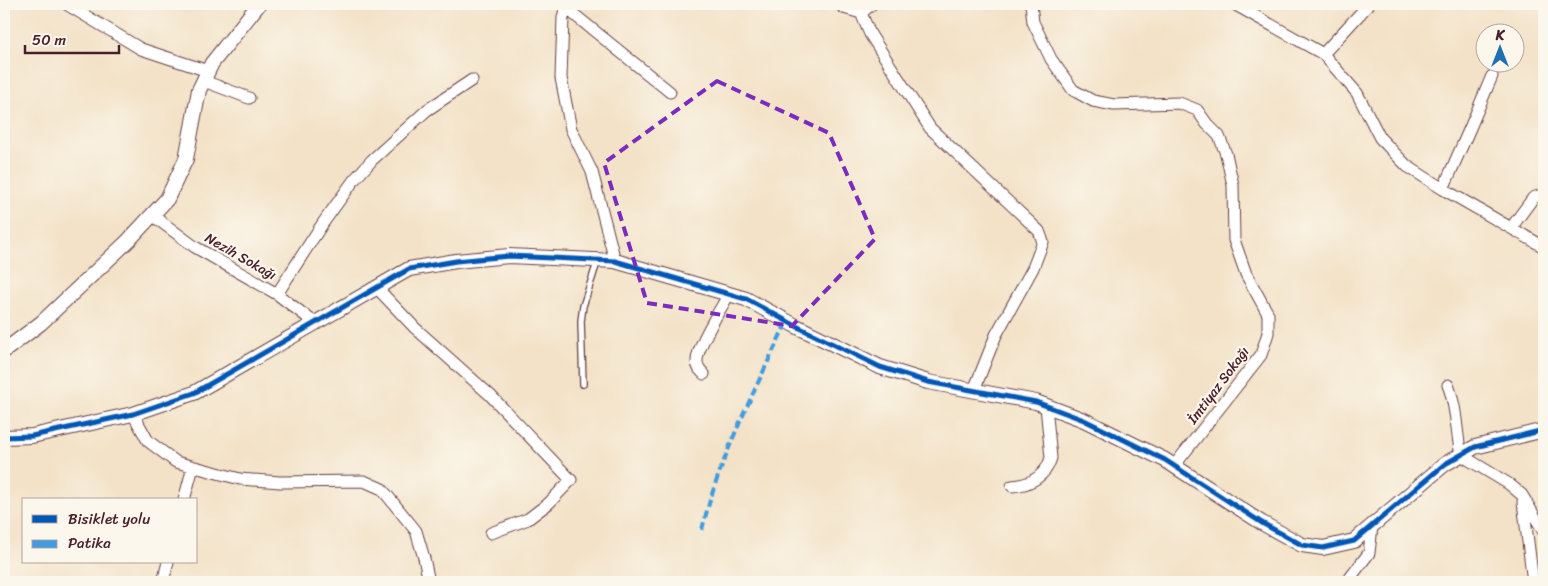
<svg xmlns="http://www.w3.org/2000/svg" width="1548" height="586" viewBox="0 0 1548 586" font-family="Sriracha,sans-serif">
<rect width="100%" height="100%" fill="#fbf7ec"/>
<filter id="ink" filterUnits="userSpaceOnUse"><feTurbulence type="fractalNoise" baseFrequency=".02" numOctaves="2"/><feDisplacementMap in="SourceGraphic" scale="10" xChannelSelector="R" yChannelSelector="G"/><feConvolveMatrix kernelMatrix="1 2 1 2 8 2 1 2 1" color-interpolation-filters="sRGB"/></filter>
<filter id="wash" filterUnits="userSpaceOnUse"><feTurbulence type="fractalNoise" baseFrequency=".0096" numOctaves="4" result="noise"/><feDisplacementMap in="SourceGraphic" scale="20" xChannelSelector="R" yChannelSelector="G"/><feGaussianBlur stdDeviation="1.12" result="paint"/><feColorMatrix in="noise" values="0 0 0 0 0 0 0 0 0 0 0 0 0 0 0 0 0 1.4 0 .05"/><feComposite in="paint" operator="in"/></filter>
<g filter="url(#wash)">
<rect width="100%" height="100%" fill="#f3e2c7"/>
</g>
<g filter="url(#ink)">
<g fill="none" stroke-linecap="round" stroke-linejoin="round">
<!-- service casing -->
<g stroke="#633c42" stroke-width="8">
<path id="service" d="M583,384l-2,-63 2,-15 15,-46"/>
</g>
<!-- minor casing -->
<g stroke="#633c42" stroke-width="13">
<path id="minor" d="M66,4l75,45 67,22
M567,4l-4,13 -2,61 10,51 21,43 23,89
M839,4l5,4 17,5 9,21 60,94 109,103 4,11 -10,26 -37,67 -22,55
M1031,4l2,18 18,37 22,31 20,11 21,4 65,-2 18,7 10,14 12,12 7,18 7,31 1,55 12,34 22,40v19l-7,22 -87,111
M1234,4l89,50 34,39 23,45 27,28 36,23 101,58
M566,8l104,84
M861,13l11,-9
M1323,54l46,-50
M204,81l45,17
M1443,189l27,-61 22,-52
M152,215l43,32 82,47 38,29
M1511,228l22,-30 11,-4
M376,287l39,41 75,67 81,85 -22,23 -21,16 -37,14
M277,294l46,-71 31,-43 18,-20 55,-50 45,-30
M704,374c-4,-4 -7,-7 -7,-13 0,-15 24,-53 32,-67
M1448,385c9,22 8,46 13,70l48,29 13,11 22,37
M133,414l15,27 28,21 64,17 40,3 84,-1 18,8 34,42 8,27 5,24
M1012,486c18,-1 34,-10 39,-28l-5,-52
M184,500l9,-33
M1523,502l10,80
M163,582l5,-20
M1347,582l22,-29 3,-27"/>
</g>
<!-- tertiary casing -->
<g stroke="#633c42" stroke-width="16">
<path id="tertiary" d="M4,351l37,-28 87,-82 39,-42 19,-40 13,-69 13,-27 47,-59
M4,437l28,-1 101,-22 61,-21 215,-124 47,-8 53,-5 106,5 131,38 48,26 86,42 48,15 108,20 48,18 81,40 97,63 40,22 21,3 31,-7 91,-77 30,-17 69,-17"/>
</g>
<!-- service -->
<use href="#service" stroke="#fff" stroke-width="5.5"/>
<!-- minor -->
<use href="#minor" stroke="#fff" stroke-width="11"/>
<!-- tertiary -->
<use href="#tertiary" stroke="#fff" stroke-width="14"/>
<!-- quiet -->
<path stroke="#409be1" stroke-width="4" stroke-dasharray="8 4" stroke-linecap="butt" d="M702,530c17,-73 54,-141 85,-209"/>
<!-- cycleway casing -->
<g stroke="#fbf7ec" stroke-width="8">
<path id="cycleway" d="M4,437l28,-1 101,-22 61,-21 215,-124 47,-8 53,-5 106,5 131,38 48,26 86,42 48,15 108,20 48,18 81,40 97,63 40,22 21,3 31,-7 91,-77 30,-17 69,-17"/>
</g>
<!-- cycleway -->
<use href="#cycleway" stroke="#0057b8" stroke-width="5"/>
</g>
</g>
<!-- marked area -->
<path fill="none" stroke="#7b2cbf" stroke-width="4" stroke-dasharray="10 6" stroke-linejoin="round" d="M717,81l112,52 46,106 -83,87 -145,-23 -43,-140z"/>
<g text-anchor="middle" stroke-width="4.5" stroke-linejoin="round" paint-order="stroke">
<!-- street labels -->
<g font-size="14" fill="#4a1f2b" stroke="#fbf7ec">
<text transform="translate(241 256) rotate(30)" y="5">Nezih Sokağı</text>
<text transform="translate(1218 385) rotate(-53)" y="5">İmtiyaz Sokağı</text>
</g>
</g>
<!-- margin -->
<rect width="1548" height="586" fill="none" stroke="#fbf7ec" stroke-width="20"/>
<!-- legend -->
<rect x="22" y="498" width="175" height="65" fill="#fbf7ec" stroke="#b4a19f"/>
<rect x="32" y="515" width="25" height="8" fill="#0057b8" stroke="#b4a19f"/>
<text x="68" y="524" font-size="15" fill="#4a1f2b">Bisiklet yolu</text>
<rect x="32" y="540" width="25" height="8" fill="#409be1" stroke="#b4a19f"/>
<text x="68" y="548" font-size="15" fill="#4a1f2b">Patika</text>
<!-- north arrow -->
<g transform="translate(1500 48)"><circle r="24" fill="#fbf7ec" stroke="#b4a19f"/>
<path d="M0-4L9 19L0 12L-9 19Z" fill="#1f6fb2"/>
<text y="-8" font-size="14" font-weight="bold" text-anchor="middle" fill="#4a1f2b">K</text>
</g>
<!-- scale -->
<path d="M25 45v8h94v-8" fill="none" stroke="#4a1f2b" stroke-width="2.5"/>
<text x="32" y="45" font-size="15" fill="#4a1f2b" stroke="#fbf7ec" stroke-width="4" paint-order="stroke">50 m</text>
</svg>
